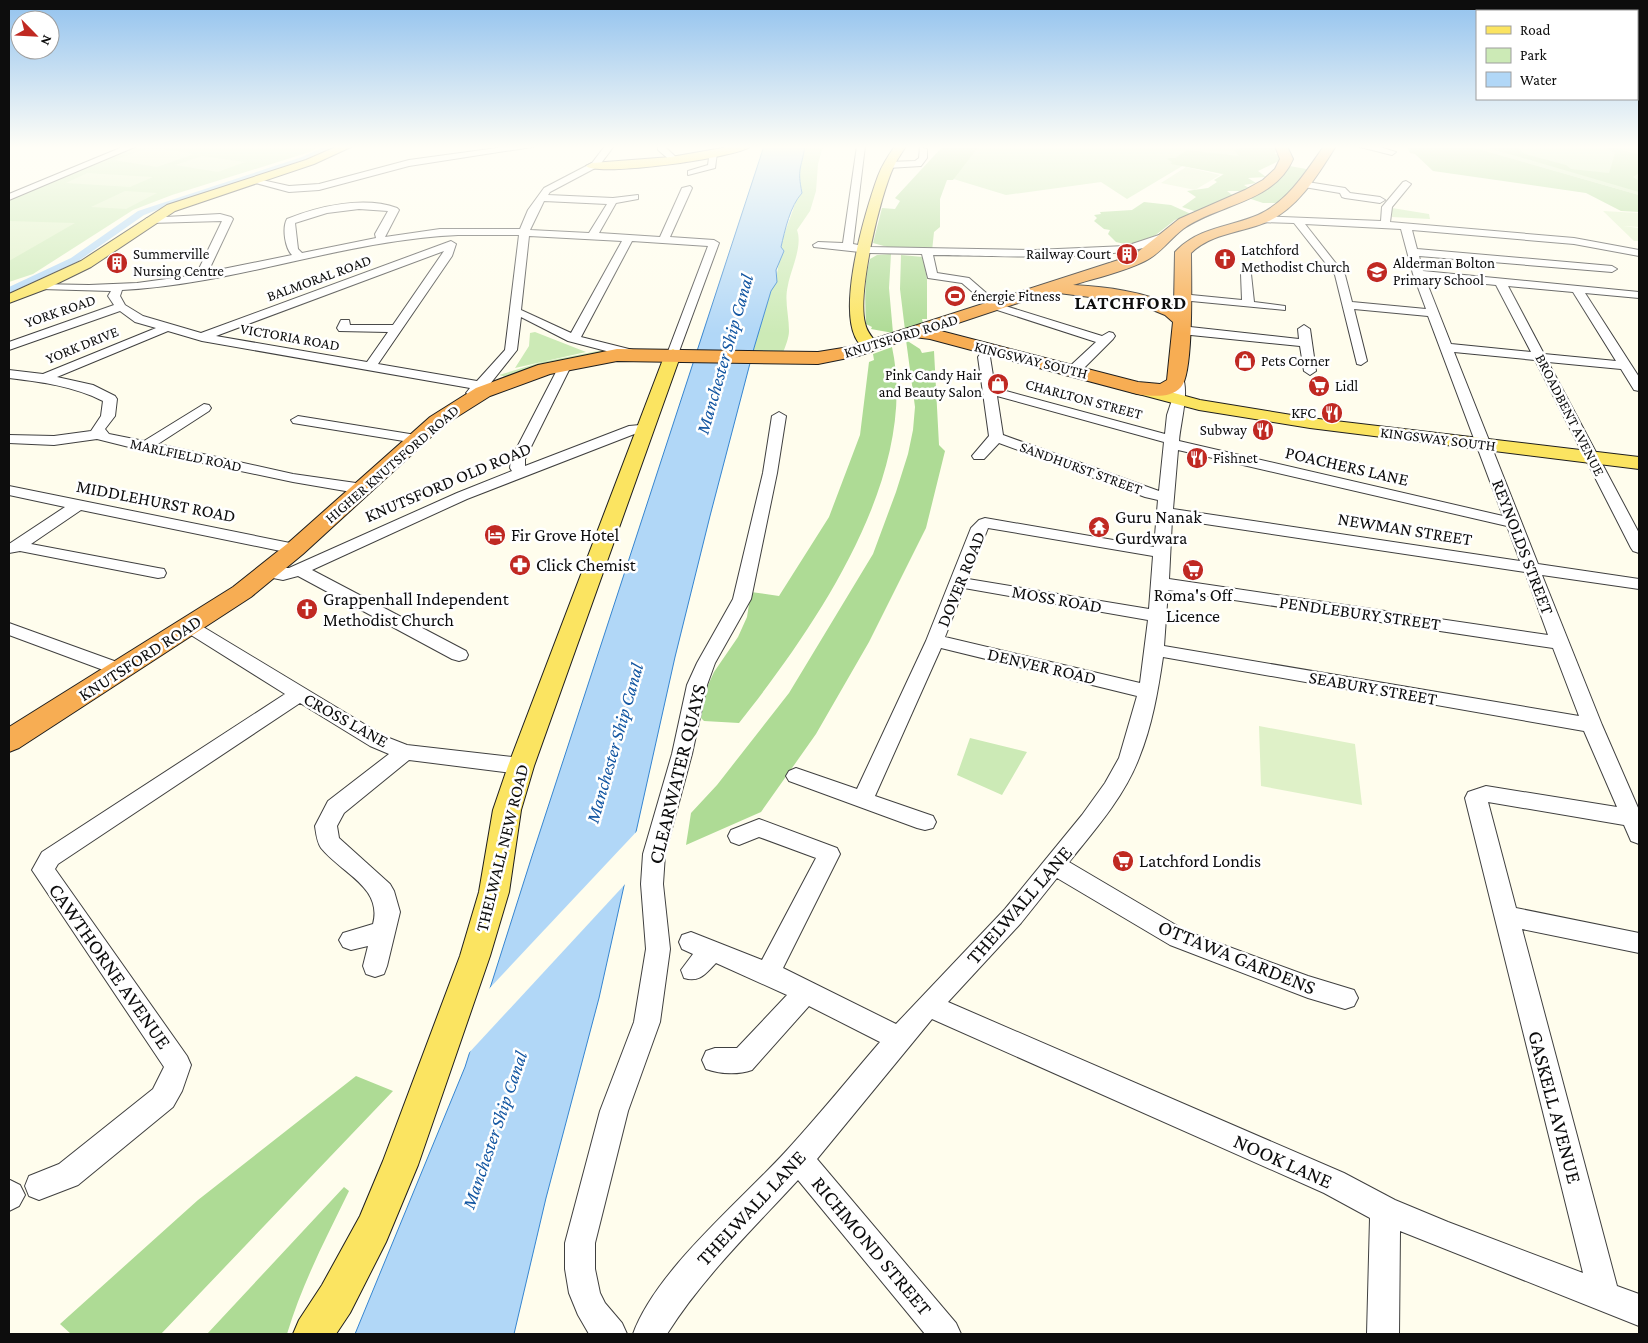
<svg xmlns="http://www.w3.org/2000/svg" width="1648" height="1343" viewBox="0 0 1648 1343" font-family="'Crimson Pro',serif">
<rect width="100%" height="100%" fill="#fffded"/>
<!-- green -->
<path fill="#cceab6" d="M135,146h186l-11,6 -138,43 -39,15 -100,64 -24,8v-82z
M805,146h18l-5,18 -2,27 -6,20 -13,19c6,16 -6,39 -9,55 -4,16 1,30 1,46 0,7 -4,16 -6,22l-30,-1 18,-61c7,-11 8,-34 11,-48 3,-15 11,-29 14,-44 3,-10 1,-20 3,-30 2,-8 5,-15 6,-23z
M969,146h288l-32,29 -41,-10 -57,34 -26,-17 -95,13 -59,-18z
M1468,146h171v49z
M1392,208l37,6 1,5 -38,-2z
M535,332l51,20 -71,16 14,-22 1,-13z
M603,350l4,1 -101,26 -7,-2 43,-13z
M970,738l57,14 -25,43 -45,-20z"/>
<!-- forest -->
<path fill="#aedb95" d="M943,146h36l-26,34h-6l-7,19v28l-6,5 -2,19 -31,-1 1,-3 -11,1 -18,-5 9,-35 13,1 5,-8 -5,-3z
M1249,146h25l2,3 -1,5 7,1 -1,5 -23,11 8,6 -18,1 8,5 -12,2 5,3 -2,3h-20l8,6 -38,15 -15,-5 14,-10 -9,-6 21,-3 9,-6 -3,-2 10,-6 -53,-10 1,-2 -5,-3 2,-1h6l12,-8 52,6 -5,-6z
M1407,146h61l171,49v17l-18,-1 -35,-18 -153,-22 -18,-17 -5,-1z
M1482,146h32l11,8 41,11 5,4 38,4 6,-20 -12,-7c14,0 22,7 36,8v19l-6,4 6,4v11z
M1284,165l28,5 -31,33h-18l-15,-5z
M1144,202l27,3 20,9 -16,6 -27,21 -19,4 -13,-3 -8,-8 2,-4 -6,-1 -10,-8 3,-3 -3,-3 7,-1 -1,-2 32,-2z
M891,254l-2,34 4,45 -22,-4 1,-2 -6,-3c-1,-22 -2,-44 4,-65l7,-4z
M901,255l22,2 4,22v40h-5l1,4 -18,7 -5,-41z
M906,340l14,9 2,4 12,-2 5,94 6,6 -19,77 -57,114 -53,92 -55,78 -75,33 5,-32 26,-28 72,-92 84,-139 23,-62 12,-38 5,-24 2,-23z
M892,347c28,129 -77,280 -153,376l-35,-2 -4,-4 4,-23 10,-22 24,-35 9,-20 4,-25 28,4 50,-79 31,-82 9,-73 5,-2 -1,-6z
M356,1076l37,15 -232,243h-90l-11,-10 138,-124z
M344,1187l5,4c-23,47 -47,93 -62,143h-80z"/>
<!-- pitch -->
<path fill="#dff1c8" d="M151,147l43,7 -37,13 -43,-7z
M202,156l43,6 -27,10 -43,-7z
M1186,167l34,8 -25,15 -34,-7z
M87,173l66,4 -23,10 -64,-4z
M125,191l32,2 -31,16 -35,-2z
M1603,211l36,2v14l-16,-1 16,2v13h-5z
M9,221l66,2 -66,38z
M1259,726l96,18 7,61 -101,-19z"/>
<!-- water -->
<path fill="#b1d7f7" stroke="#3685d0" d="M764,146h41c-4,24 -8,22 -3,47 -12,13 -17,37 -21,54l3,4 -8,19 1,12 -6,9 -17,57 -44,168 -35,141 -76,341 -53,200 -32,136h-159l110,-267 67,-211z"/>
<!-- pier -->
<path fill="#fffded" d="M639,829l-11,52 -162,175 20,-64z"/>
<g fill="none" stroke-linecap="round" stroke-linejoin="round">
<!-- canal -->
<path fill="#b1d7f7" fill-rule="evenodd" d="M325,146h9l-28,13 -126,42 -36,14 -67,47 -68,31v-6l62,-29 67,-47 164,-54z"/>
<!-- minor casing -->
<g stroke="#404040" stroke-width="2">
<path id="minor" d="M125,146h12l-128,54v-6z
M512,146h26l-129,20 -90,24 -30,2 -41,-11 5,-3 36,8 30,-2 90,-24z
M605,146h9l-15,20 -49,26 -2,3 65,3 25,-3v4l-22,4 -17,30 61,4 22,-49 8,-2 2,2 -22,49 44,3 5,3 -42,114h-8l-2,-3 41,-108 -76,-5 -51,96 56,14 2,3 -2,3 -4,1 -65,-17 -47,-24 -4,33 -31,39 -13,8 -7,-4 4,-5 -268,-47 -34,-10 -111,46 36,8 22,11 2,3 -2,17 -10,13 4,5 35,7 60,-37 5,1 2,3 -2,3 -51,33 135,30 70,10 5,2 3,3 -3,3 -5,2 -70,-12 -148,-31 -48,-12 -43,6 -45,-2v-8l45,1 37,-5 10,-15 2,-15c-30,-15 -61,-19 -94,-23v-8l34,4 113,-46 -21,-6 -15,-11 -111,39v-8l105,-37 -6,-9 3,-5 -70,-2 -4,-1v-4l52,1 48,-2 59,-8 26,-54 -72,2 -5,-3 2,-2 73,-4 11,3 2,2 -25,53 84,-17c-7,-7 -10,-27 -5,-36 32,-13 77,-23 110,-11l2,2 -14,27 55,-8h80l8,-19 16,-22 48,-25zM544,201l63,3 -18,29 -59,-3zM359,209l29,2 -13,23 1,4 -74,15 -4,-4 -3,-26 32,-10zM458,235h61l-14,115 -28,31 -99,-17 74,-108 4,-12 -5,-3 -250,92 -58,-17 -18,-11 -5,-9 2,-6c115,-6 222,-50 336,-55zM529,236l93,5 -51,92 -50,-23zM444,251l-51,74h-43l-1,-5h-8l-4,8 2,3 49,1 -21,30 -151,-26z
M658,146h6l14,13 -7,2 -13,-11z
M857,146h8l-12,98 16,3 166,3 91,-4 39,-13 5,3c-29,29 -192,19 -237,19l4,18 32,5 30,26 103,32 7,-4 4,1 2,3 -2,3 -35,35h-10l-1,-3 1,-3 28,-26 -105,-34 -29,-25 -34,-5 -6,-24 -53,-1 -55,-6 -1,-2 5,-3 25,1z
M1356,146h20l20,6 -4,3z
M920,147l7,2v9l-6,8 -33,2 -4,-3 4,-3 27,-1 4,-3z
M710,151l7,2 -2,15 -27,7v-4l20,-6z
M1301,181l44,7 5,5 30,4 5,3 -5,3 -35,-5 -3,-1 -2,-4 -42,-7v-4z
M1406,181l5,3 -19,23 -2,15 184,16 65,12v6l-65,-12 -162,-14 5,19 195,17 5,3 -5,3 -193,-16 4,15 216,21v6l-54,-5 54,84v14l-5,-1 -13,-21 -73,-7 91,171v20l-6,-2 -2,-3 -96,-188 -81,-8 84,212 101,15v10l-97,-14 60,150 37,85v34l-8,-3 -7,-16 -136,-23 28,106 123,25v20l-117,-24 95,357 22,8v32l-239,-95 -1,103h-32l3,-116 -46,-25 -392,-174 -115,140 139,164 5,11h-36l-127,-154c-46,50 -95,97 -131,154h-34c23,-64 109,-134 155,-185 32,-35 61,-71 92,-107l-71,-36 -57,64c-14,5 -32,4 -46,-1l-4,-9 4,-9 9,-3h22l50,-53 -71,-32c-10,10 -16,20 -32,15l-3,-8 12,-16 -11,-5 -3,-7 3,-7 9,-3 71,28 54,-102 -57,-21 -20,8 -8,-3 -3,-6 3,-6 28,-11 78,29 3,6 -57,114 113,56 109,-115 77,-94 23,-32 14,-25 18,-62 -196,-48 -66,148 58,20 3,6 -3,6 -8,2 -8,-2 -128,-47 -3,-5 3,-5 7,-3 61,21 69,-148 45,-113 8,-8 6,-2 169,29 4,-47 -13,-3 -146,-54 -15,16h-10l-2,-3 17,-20 -11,-79 2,-3 4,-1 6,4 5,31 170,46 2,-19 5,-15 -1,-21 1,-3h10c8,15 -2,48 -3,65l324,75 -75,-200 -74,-7 13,52 -6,4 -4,-1 -22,-89 -41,-52 -37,-1 -5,-3 5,-3 124,5 1,-14 21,-25zM1305,224l96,5 12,45 13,35 -74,-7 -7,-27zM1425,278l71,7 35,67 -80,-8zM1508,286l65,6 43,69 -72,-7zM997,396l167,46 -5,49 -156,-56zM1178,450l329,76 13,35 -347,-52zM1172,519l353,53 23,63 -379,-56zM988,528l165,28 -4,53 -181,-30zM964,588l184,32 -8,63 -195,-46zM1168,590l385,58 26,68 -415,-70zM1163,657l421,74 33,76 -131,-21 -18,6 -3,6 118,475 -135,-51 -53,-22 -51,-27 -396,-171 73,-79 36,-45 113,67 138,53 37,11 9,-3 4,-8 -4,-8 -46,-14 -122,-45 -117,-69c26,-32 55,-65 70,-104 13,-32 19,-67 24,-101z
M1246,271l5,3 3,28 31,4v4l-104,-10 -6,-3 6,-3 61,6 -1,-26z
M1304,325l6,4 6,42 -6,4 -6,-4 -4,-25 -119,-12 -6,-4 6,-4 118,13 -1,-10z
M561,361l4,1 4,8 -44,89v7l104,-40 22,-2 2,3 -2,3 -14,3 -170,66 -155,71 154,81 2,4 -2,4 -7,2 -7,-2 -154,-83 -15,4 -20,-4 -2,-4 2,-4h26l168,-75 55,-22 -2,-3 1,-9 46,-89 -2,-5z
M779,412l7,4 -9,57 -26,126 -36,64 -8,22 -15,69 -27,100 -2,30 7,65 -10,73 -32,89 -33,132v26l5,24 5,10 17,20 5,11h-38l-11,-19 -9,-22 -4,-24v-26l35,-132 34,-89 12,-73 -5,-65 2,-30 29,-100 15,-69 10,-22 36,-64 30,-126 9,-57z
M298,416l118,19 7,4 -7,4 -123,-20 -2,-3z
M9,486l286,58 8,5 -8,5 -214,-44 -50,34 127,24 6,1 2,4 -2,4 -6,1 -138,-27 -11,2v-9l56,-37 -56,-12z
M189,620l6,2 189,114 23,9 114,13 7,3 3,5 -3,5 -7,3 -112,-14 -65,53 -7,13 2,12 51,46 4,7 6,21 -13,54 -3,8 -9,3 -9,-3 -3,-8 5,-20 -17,4 -8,-3 -4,-7 4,-7 30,-9c10,-37 -32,-51 -52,-76 -4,-6 -5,-15 -6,-22l13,-25 61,-47 -19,-8 -70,-43 -242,161 -3,5 132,187 4,9 -9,26 -9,16 -95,78 -39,15 -10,-4 -4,-10 4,-10 30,-12 94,-75 11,-22 -132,-197 10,-18 243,-158 -102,-64 -3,-4 3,-4z
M9,623l119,43 2,4 -2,4 -7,2 -7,-2 -105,-39z
M10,1180l10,5 5,10 -6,11 -10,5z"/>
</g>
<!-- major casing -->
<g stroke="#1e1e1e" stroke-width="2">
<path id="major" d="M338,146h15l-39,18 -139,47 -84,56 -45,22 -37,14v-9l72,-33 86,-56 139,-45z
M734,146h17c-13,12 -154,31 -165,20l6,-3 79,-6z
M895,146h11c-4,7 -9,13 -12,20 -14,29 -37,127 -29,157 2,10 8,15 14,23l-8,5c-46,-12 -4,-145 7,-175 4,-11 10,-20 17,-30z
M673,349l8,5 -147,412 -13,44 -12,82 -19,64 -72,209 -32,77 -36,71 -14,21h-43l6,-14 23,-35 38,-69 23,-55 77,-205 19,-64 14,-82 15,-44 157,-412z
M1137,383l63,17 110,18 329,39v12l-329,-41 -111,-18 -68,-18 -2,-4 2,-4z"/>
</g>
<!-- highway casing -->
<g stroke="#1e1e1e" stroke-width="2">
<path id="highway" d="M1275,146h12l6,13c-19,44 -75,45 -110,70 -13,10 -23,25 -38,32 -22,11 -49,17 -72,24 34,2 69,6 101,21l1,-54 3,-3c23,-22 52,-22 80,-34 29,-13 48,-43 66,-69h12c-18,28 -36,60 -67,75 -26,12 -56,11 -78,32 0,24 3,120 -10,134 -10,12 -31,9 -44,7l-207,-55 -16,-2 -56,19 -40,8 -201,-3 -67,13 -60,22 -46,29 -141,129 -52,43 -232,151 -10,4v-25l224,-140 54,-43 143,-127 46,-29 62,-23 79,-16 201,3 31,-5 285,-92 45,-36 66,-29 18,-10 12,-11 5,-10zM1051,292l85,11 29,12 8,7 -6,58 -7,4 -22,-2 -201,-52z"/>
</g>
<!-- minor -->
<use href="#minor" fill="#fff" fill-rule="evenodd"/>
<!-- major -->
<use href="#major" fill="#fbe461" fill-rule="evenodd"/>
<!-- highway -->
<use href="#highway" fill="#f7ad53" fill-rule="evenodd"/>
</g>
<!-- sky -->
<linearGradient id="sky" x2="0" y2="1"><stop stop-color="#92c2ee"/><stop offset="0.44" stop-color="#fffef7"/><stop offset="1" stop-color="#fffef7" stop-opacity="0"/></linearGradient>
<rect width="1648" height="334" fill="url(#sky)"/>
<!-- icons -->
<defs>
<g id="building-disc" transform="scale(1.125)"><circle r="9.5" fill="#c02922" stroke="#fff"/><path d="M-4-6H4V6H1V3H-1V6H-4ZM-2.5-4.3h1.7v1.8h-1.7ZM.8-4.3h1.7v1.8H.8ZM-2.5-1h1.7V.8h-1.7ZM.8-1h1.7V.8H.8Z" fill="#fff"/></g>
<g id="church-disc" transform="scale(1.125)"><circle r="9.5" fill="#c02922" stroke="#fff"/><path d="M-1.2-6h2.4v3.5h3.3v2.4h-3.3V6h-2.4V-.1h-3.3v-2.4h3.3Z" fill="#fff"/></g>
<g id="school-disc" transform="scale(1.125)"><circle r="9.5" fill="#c02922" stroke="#fff"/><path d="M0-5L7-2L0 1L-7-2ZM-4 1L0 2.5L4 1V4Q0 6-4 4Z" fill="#fff"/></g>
<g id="stadium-disc" transform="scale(1.125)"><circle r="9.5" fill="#c02922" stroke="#fff"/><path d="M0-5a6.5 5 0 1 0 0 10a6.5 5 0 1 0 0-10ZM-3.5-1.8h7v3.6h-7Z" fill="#fff"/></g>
<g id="shop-disc" transform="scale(1.125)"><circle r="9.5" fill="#c02922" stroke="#fff"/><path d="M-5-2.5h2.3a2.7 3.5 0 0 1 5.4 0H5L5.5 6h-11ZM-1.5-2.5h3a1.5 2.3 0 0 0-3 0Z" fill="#fff"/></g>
<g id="supermarket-disc" transform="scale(1.125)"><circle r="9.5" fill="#c02922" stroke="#fff"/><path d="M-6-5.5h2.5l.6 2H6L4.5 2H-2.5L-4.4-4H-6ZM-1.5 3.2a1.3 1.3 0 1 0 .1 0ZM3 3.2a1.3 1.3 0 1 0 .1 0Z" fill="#fff"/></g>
<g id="restaurant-disc" transform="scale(1.125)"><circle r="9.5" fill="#c02922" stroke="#fff"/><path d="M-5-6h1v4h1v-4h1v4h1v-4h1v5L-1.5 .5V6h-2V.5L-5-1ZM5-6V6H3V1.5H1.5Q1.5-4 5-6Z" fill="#fff"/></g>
<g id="temple-disc" transform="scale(1.125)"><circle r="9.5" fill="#c02922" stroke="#fff"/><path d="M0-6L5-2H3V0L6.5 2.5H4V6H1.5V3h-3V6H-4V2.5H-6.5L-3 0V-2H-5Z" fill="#fff"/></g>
<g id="hotel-disc" transform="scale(1.125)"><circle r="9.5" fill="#c02922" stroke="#fff"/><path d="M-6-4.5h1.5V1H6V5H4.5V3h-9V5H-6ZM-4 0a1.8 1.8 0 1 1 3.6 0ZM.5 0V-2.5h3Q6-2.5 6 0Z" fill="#fff"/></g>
<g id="pharmacy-disc" transform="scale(1.125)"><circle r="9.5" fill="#c02922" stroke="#fff"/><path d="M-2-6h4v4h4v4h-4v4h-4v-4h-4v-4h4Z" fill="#fff"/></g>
</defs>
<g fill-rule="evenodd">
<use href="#building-disc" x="1127" y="254"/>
<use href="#church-disc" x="1225" y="259"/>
<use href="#building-disc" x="117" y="263"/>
<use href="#school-disc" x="1377" y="272"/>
<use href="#stadium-disc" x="955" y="296"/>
<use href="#shop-disc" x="1245" y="361"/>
<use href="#shop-disc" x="998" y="384"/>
<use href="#supermarket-disc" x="1319" y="386"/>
<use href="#restaurant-disc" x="1332" y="413"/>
<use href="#restaurant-disc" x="1263" y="430"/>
<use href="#restaurant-disc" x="1197" y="458"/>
<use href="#temple-disc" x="1099" y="527"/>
<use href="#hotel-disc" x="495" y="535"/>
<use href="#pharmacy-disc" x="520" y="565"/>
<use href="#supermarket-disc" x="1193" y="570"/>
<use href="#church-disc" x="307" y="609"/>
<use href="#supermarket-disc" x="1123" y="861"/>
</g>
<g text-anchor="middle" stroke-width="5" stroke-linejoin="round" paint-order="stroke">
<!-- far-poi labels -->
<g font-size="15" fill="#0d0d0d" stroke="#fff" text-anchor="start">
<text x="1241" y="255">Latchford<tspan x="1241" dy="17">Methodist Church</tspan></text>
<text x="133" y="259">Summerville<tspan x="133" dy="17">Nursing Centre</tspan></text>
<text x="1111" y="259" text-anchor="end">Railway Court</text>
<text x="1393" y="268">Alderman Bolton<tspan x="1393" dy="17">Primary School</tspan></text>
<text x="971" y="301">énergie Fitness</text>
<text x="1261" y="366">Pets Corner</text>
<text x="982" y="380" text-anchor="end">Pink Candy Hair<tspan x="982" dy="17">and Beauty Salon</tspan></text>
<text x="1335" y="391">Lidl</text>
<text x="1316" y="418" text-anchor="end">KFC</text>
<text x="1247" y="435" text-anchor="end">Subway</text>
<text x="1213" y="463">Fishnet</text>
</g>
<!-- far-street labels -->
<g font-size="15" fill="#0d0d0d" stroke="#fff">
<text transform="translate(319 278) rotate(-20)" y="5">BALMORAL ROAD</text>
<text transform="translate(60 311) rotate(-19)" y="5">YORK ROAD</text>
<text transform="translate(901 336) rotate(-17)" y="5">KNUTSFORD ROAD</text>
<text transform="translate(290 337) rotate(10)" y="5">VICTORIA ROAD</text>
<text transform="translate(82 345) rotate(-22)" y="5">YORK DRIVE</text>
<text transform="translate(1031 360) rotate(14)" y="5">KINGSWAY SOUTH</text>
<text transform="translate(1084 399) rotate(15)" y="5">CHARLTON STREET</text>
<text transform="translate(1570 415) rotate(63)" y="5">BROADBENT AVENUE</text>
<text transform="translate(1438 439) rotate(7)" y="5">KINGSWAY SOUTH</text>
<text transform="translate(186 455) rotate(12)" y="5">MARLFIELD ROAD</text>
<text transform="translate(392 464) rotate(-41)" y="5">HIGHER KNUTSFORD ROAD</text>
<text transform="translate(1081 468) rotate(20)" y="5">SANDHURST STREET</text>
</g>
<!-- street labels -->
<g font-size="18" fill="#0d0d0d" stroke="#fff">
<text transform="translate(1347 466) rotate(13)" y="6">POACHERS LANE</text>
<text transform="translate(448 482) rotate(-23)" y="6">KNUTSFORD OLD ROAD</text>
<text transform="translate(156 501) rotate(11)" y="6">MIDDLEHURST ROAD</text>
<text transform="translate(1405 529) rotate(9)" y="6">NEWMAN STREET</text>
<text transform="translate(1523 547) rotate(69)" y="6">REYNOLDS STREET</text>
<text transform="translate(961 579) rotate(-68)" y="6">DOVER ROAD</text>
<text transform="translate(1057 599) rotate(10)" y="6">MOSS ROAD</text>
<text transform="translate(1360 613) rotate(8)" y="6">PENDLEBURY STREET</text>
<text transform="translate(140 658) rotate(-33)" y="6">KNUTSFORD ROAD</text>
<text transform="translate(1042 666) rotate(13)" y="6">DENVER ROAD</text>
<text transform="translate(1373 688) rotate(10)" y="6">SEABURY STREET</text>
<text transform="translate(346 720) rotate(29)" y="6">CROSS LANE</text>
<text transform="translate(502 848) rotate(-76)" y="6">THELWALL NEW ROAD</text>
</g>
<!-- poi labels -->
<g font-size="18" fill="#0d0d0d" stroke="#fff" text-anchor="start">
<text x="1115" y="523">Guru Nanak<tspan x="1115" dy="21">Gurdwara</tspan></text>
<text x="511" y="541">Fir Grove Hotel</text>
<text x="536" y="571">Click Chemist</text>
<text x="1193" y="601" text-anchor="middle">Roma's Off<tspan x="1193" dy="21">Licence</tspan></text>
<text x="323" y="605">Grappenhall Independent<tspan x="323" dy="21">Methodist Church</tspan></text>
<text x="1139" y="867">Latchford Londis</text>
</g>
<!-- far-district labels -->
<g font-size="19" font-weight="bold" letter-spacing="1" fill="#0d0d0d" stroke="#fff">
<text x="1131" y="309">LATCHFORD</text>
</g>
<!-- water labels -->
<g font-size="19" font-style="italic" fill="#1457a2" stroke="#fff">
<text transform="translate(724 354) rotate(-74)" y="7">Manchester Ship Canal</text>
<text transform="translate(614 743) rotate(-74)" y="7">Manchester Ship Canal</text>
<text transform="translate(494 1130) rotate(-71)" y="7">Manchester Ship Canal</text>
</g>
<!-- near-street labels -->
<g font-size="21" fill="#0d0d0d" stroke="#fff">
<text transform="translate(677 774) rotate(-76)" y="7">CLEARWATER QUAYS</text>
<text transform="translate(1019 905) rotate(-49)" y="7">THELWALL LANE</text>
<text transform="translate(1237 957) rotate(22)" y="7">OTTAWA GARDENS</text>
<text transform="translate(110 966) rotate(55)" y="7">CAWTHORNE AVENUE</text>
<text transform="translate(1555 1107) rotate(75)" y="7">GASKELL AVENUE</text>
<text transform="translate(1283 1161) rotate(24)" y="7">NOOK LANE</text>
<text transform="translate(751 1208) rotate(-47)" y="7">THELWALL LANE</text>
<text transform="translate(872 1246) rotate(50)" y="7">RICHMOND STREET</text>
</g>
</g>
<!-- border -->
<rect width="1648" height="1343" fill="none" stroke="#0d0d0d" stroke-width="20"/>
<!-- legend -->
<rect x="1476" y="10" width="162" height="90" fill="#ffffff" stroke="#9e9e9e"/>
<rect x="1486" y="26" width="25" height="8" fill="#fbe461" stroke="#9e9e9e"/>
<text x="1520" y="35" font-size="15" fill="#0d0d0d">Road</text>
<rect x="1486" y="48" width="25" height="15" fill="#cceab6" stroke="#9e9e9e"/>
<text x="1520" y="60" font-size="15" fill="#0d0d0d">Park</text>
<rect x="1486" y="72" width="25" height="15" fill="#b1d7f7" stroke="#9e9e9e"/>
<text x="1520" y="85" font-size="15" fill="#0d0d0d">Water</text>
<!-- north arrow -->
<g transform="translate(35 35) rotate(114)"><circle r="24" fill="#ffffff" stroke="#9e9e9e"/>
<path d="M0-4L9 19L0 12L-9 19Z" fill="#c02922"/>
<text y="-8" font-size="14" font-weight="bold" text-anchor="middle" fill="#0d0d0d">N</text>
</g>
</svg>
